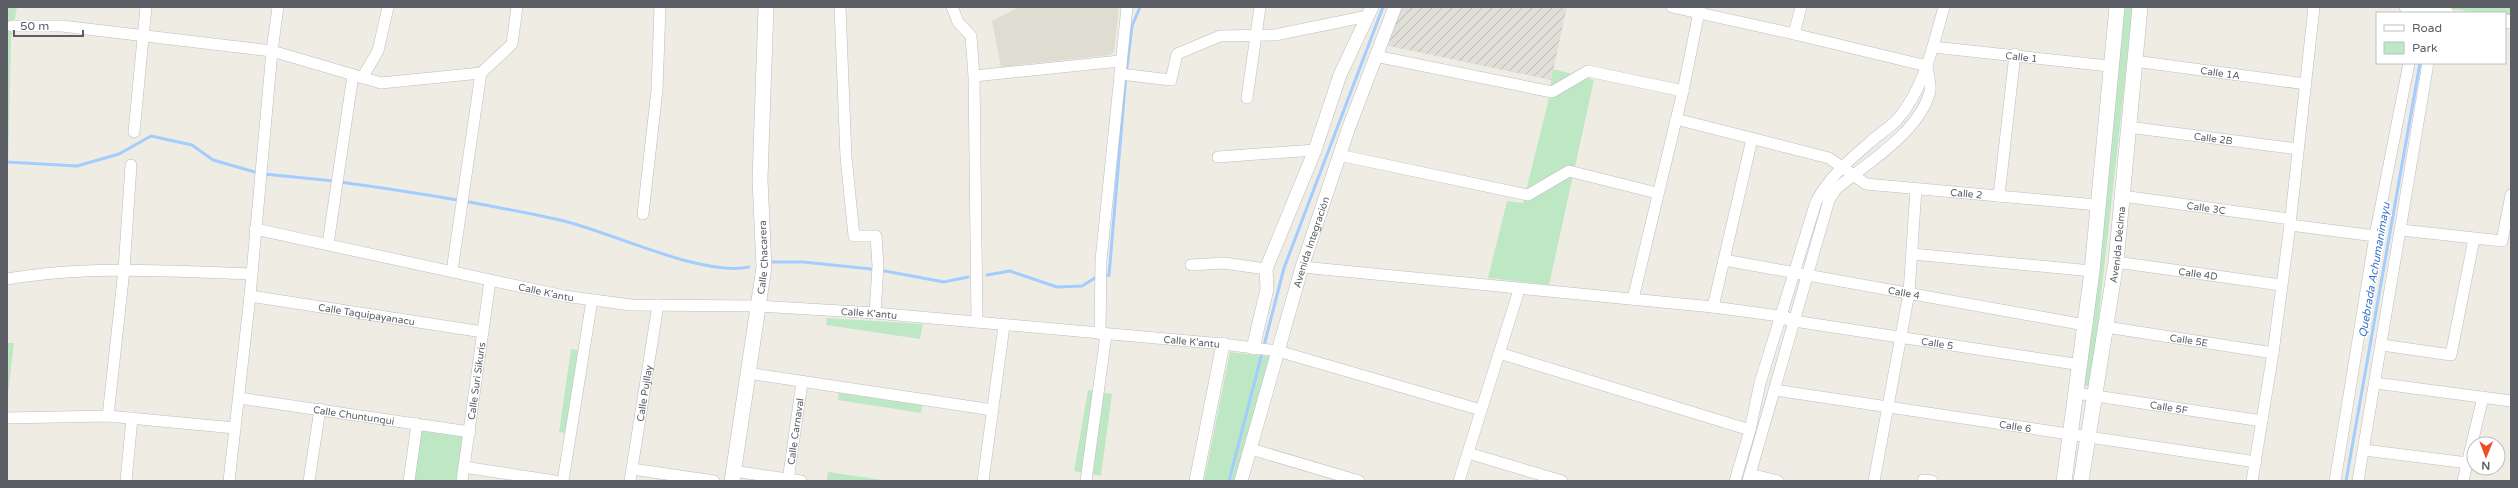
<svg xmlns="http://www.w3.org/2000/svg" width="2518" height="488" viewBox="0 0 2518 488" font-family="'Varela Round',sans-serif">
<defs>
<pattern id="industrial-furrows" width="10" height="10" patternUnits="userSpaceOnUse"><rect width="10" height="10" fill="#dfdfd8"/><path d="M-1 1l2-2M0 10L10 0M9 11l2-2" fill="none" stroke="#b8b8b3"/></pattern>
</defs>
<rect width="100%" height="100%" fill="#efede3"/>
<!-- industrial -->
<path fill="url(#industrial-furrows)" d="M1402,7h165l-16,73 -167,-35z"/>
<!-- education -->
<path fill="#dfddd2" d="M1019,7h100l-5,45 -4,3 -109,12 -9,-46z"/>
<!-- green -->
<path fill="#bee8c3" d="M7,7h10l-6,32 -4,175z
M2123,7h10l-42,380 -8,-2 10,-60z
M2511,7v10l-6,-1v-3h-23l-39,-5z
M1553,69l41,11 -45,205 -61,-7 19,-77 16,2 25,-101z
M827,318l96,6 -3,15 -94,-14z
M7,343h7l-7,59z
M571,349l7,1 -12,83 -7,-1z
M1230,352l42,5 -35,124h-33z
M1088,390l6,1 -12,82 -8,-2z
M839,393l83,12 -1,8 -83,-13z
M1104,393l8,1 -11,82 -9,-2z
M421,428l45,7 -8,46h-45z
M828,472l62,9 -63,-1z"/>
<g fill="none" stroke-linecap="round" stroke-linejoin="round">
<!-- stream -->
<path stroke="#a3ccff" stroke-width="3" d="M7,162l70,4 42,-12 32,-18 41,9 21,15 45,13
M264,174l70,7
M340,182c74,10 147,22 220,38 52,12 141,57 189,47
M772,262h31l68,7
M885,271l59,11 24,-5
M987,275l23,-4 47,16 25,-1 13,-8 14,-3 17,-200 6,-49 8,-19
M1229,481l55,-213 99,-261
M2346,481l74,-418"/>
<!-- minor casing -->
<g stroke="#bbbcc3" stroke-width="12">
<g id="minor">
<path d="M840,7l6,150 8,79h22l2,30 -3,47"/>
<path d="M952,7l6,15 13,14 3,40 3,246"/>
<path d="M1672,7l122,27 7,-27"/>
<path d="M12,26h50l210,25 109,32 100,-10"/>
<path d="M1794,34l133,32"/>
<path id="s1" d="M1933,47l176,19"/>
<path d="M1375,56l177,36 36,-21 95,20"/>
<path id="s2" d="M2134,61l172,23"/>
<path d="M1120,74l51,6 6,-26 43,-18 55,-1 93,-19"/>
<path d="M974,76l146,-15"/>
<path d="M362,78l16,-27 10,-44"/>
<path d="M1247,98l13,-91"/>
<path id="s3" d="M1676,119l153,39 37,26 231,21"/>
<path id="s4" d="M2128,127l170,22"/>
<path d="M134,132l12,-125"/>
<path d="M1339,155l189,40 41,-24 88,22"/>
<path d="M1218,157l97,-7"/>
<path d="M1999,196l16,-142"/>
<path id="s5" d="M2122,196l168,23"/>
<path d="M643,214l14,-124 3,-83"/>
<path d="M2290,225l85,11"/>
<path id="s6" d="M255,229l309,67 67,9 127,1 117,7 348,31 55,7 203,59"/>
<path d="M2401,230l101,11 9,-46"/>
<path d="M328,244l25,-169"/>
<path d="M1912,254l180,17"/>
<path id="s7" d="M1724,260l361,65"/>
<path id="s8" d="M2116,262l165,23"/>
<path d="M1191,265l33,-2 42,6"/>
<path d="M1302,267l411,40 67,9"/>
<path d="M452,271l29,-198 31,-29 5,-37"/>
<path d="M7,279c80,-14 164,-8 245,-5"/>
<path id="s9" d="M250,296l233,36"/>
<path d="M1633,299l50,-208 17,-84"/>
<path d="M1713,307l39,-168"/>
<path id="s10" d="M1794,321l287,44"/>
<path id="s11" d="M2106,327l167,26"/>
<path d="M1100,334l1,-74 26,-253"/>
<path d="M2382,345l69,10 23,-116"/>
<path d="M1499,353l251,77"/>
<path d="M747,373l246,37"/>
<path d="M2375,383l136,18"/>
<path id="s12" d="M1775,390l481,72"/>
<path id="s13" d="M2076,393l186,28"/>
<path id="s14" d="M239,398l231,34"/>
<path d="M108,416l16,-146 7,-105"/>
<path d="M7,418l101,-2 127,12"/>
<path d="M1251,449l108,32"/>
<path d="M2364,450l104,13"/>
<path d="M1468,453l94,28"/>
<path d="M464,467l91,14"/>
<path d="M632,469l82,12"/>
<path d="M733,471l68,10"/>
<path d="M1750,474l28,7"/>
<path d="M1923,480l9,1"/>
<path d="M126,481l6,-63"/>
<path d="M229,481l21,-185 22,-245 6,-44"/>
<path d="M309,481l11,-72"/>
<path d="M409,481l8,-57"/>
<path id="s15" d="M462,481l28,-200"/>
<path d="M563,481l29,-181"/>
<path id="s16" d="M630,481l28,-176"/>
<path id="s17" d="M788,481l14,-99"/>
<path d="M983,481l21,-155"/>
<path d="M1086,481l20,-146"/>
<path d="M1459,481l60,-191"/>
<path d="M1735,481l15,-51 10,-47 56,-181c14,-27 37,-45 60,-65 7,-5 15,-11 21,-17 27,-31 36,-74 47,-113"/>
<path d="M1748,481l81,-281 7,-11c31,-26 84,-57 94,-98 1,-7 -2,-17 -3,-24"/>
<path d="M1874,481l35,-188 7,-104"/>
<path d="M2252,481l21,-128 17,-128 24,-218"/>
<path d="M2335,481l40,-245 34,-173"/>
<path d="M2358,481l70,-418"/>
<path d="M2463,481l20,-84"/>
</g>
</g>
<!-- tertiary casing -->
<g stroke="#bbbcc3" stroke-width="14">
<g id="tertiary">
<path d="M2406,7l41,6"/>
<path d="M2505,21l6,1"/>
<path d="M1780,316l14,5"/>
<path d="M1253,348l14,-59 -1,-20 49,-119 25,-75 32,-68"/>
<path d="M1196,481l27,-137"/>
<path id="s18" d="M1241,481l61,-214 47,-140 46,-120"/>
</g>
</g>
<!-- secondary casing -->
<g stroke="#b9bbc2" stroke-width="16">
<g id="secondary">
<path id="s19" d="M732,481l32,-214 -4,-88 6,-172"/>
<path d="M2064,481l28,-210 25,-264"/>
<path id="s20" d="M2081,481l35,-219 24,-255"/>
</g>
</g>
<!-- minor -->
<use href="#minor" stroke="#fff" stroke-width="11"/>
<!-- tertiary -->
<use href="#tertiary" stroke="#fff" stroke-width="13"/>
<!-- secondary -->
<use href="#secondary" stroke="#fff" stroke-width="15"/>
</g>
<g text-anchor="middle" stroke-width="3" stroke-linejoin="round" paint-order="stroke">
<!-- street labels -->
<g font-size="10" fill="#5b5e65" stroke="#fff">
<text dy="4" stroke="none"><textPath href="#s1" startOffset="89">Calle 1</textPath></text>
<text dy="4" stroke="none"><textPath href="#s2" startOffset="87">Calle 1A</textPath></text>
<text dy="4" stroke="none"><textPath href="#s4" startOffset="86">Calle 2B</textPath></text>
<text dy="4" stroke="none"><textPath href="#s3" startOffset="304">Calle 2</textPath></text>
<text dy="4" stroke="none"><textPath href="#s5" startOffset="85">Calle 3C</textPath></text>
<text dy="4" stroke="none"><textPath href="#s18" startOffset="249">Avenida Integración</textPath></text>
<text dy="4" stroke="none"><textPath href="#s20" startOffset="239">Avenida Décima</textPath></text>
<text dy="4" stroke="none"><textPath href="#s19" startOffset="226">Calle Chacarera</textPath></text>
<text dy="4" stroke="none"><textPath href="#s8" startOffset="83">Calle 4D</textPath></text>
<text dy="4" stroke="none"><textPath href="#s6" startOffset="298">Calle K'antu</textPath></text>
<text dy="4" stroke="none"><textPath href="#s7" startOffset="183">Calle 4</textPath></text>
<text dy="4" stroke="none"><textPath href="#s6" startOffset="622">Calle K'antu</textPath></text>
<text dy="4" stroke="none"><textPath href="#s9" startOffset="118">Calle Taquipayanacu</textPath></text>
<text dy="4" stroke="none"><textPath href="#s11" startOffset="84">Calle 5E</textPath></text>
<text dy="4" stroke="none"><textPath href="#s6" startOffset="946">Calle K'antu</textPath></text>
<text dy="4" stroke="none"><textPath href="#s10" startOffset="145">Calle 5</textPath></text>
<text dy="4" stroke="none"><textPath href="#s15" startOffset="101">Calle Suri Sikuris</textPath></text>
<text dy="4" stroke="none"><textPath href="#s16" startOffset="89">Calle Pujllay</textPath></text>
<text dy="4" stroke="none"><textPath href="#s13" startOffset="94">Calle 5F</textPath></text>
<text dy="4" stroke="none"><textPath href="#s14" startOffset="116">Calle Chuntunqui</textPath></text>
<text dy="4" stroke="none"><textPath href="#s12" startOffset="243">Calle 6</textPath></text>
<text dy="4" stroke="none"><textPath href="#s17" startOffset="50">Calle Carnaval</textPath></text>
</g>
<!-- water labels -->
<g font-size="11" font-style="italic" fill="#3f73c9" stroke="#fff">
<text transform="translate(2374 270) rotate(-80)" y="4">Quebrada Achumanimayu</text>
</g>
</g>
<!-- border -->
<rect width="2518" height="488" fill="none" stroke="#5b5e65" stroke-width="16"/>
<!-- legend -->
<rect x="2376" y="12" width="130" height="52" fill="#ffffff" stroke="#bdbfc1"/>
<rect x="2384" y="25" width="20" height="6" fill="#ffffff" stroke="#bdbfc1"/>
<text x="2412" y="32" font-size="12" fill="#5b5e65">Road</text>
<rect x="2384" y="42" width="20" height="12" fill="#bee8c3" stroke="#bdbfc1"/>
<text x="2412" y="52" font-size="12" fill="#5b5e65">Park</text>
<!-- north arrow -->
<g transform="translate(2486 456) rotate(181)"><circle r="19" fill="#ffffff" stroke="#bdbfc1"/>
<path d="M0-3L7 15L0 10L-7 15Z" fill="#f14d27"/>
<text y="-6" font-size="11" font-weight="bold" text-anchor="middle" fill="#5b5e65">N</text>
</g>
<!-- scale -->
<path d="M14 30v6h69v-6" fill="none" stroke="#5b5e65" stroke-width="2"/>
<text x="20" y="30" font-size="12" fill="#5b5e65" stroke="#ffffff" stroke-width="3" paint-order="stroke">50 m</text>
</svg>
